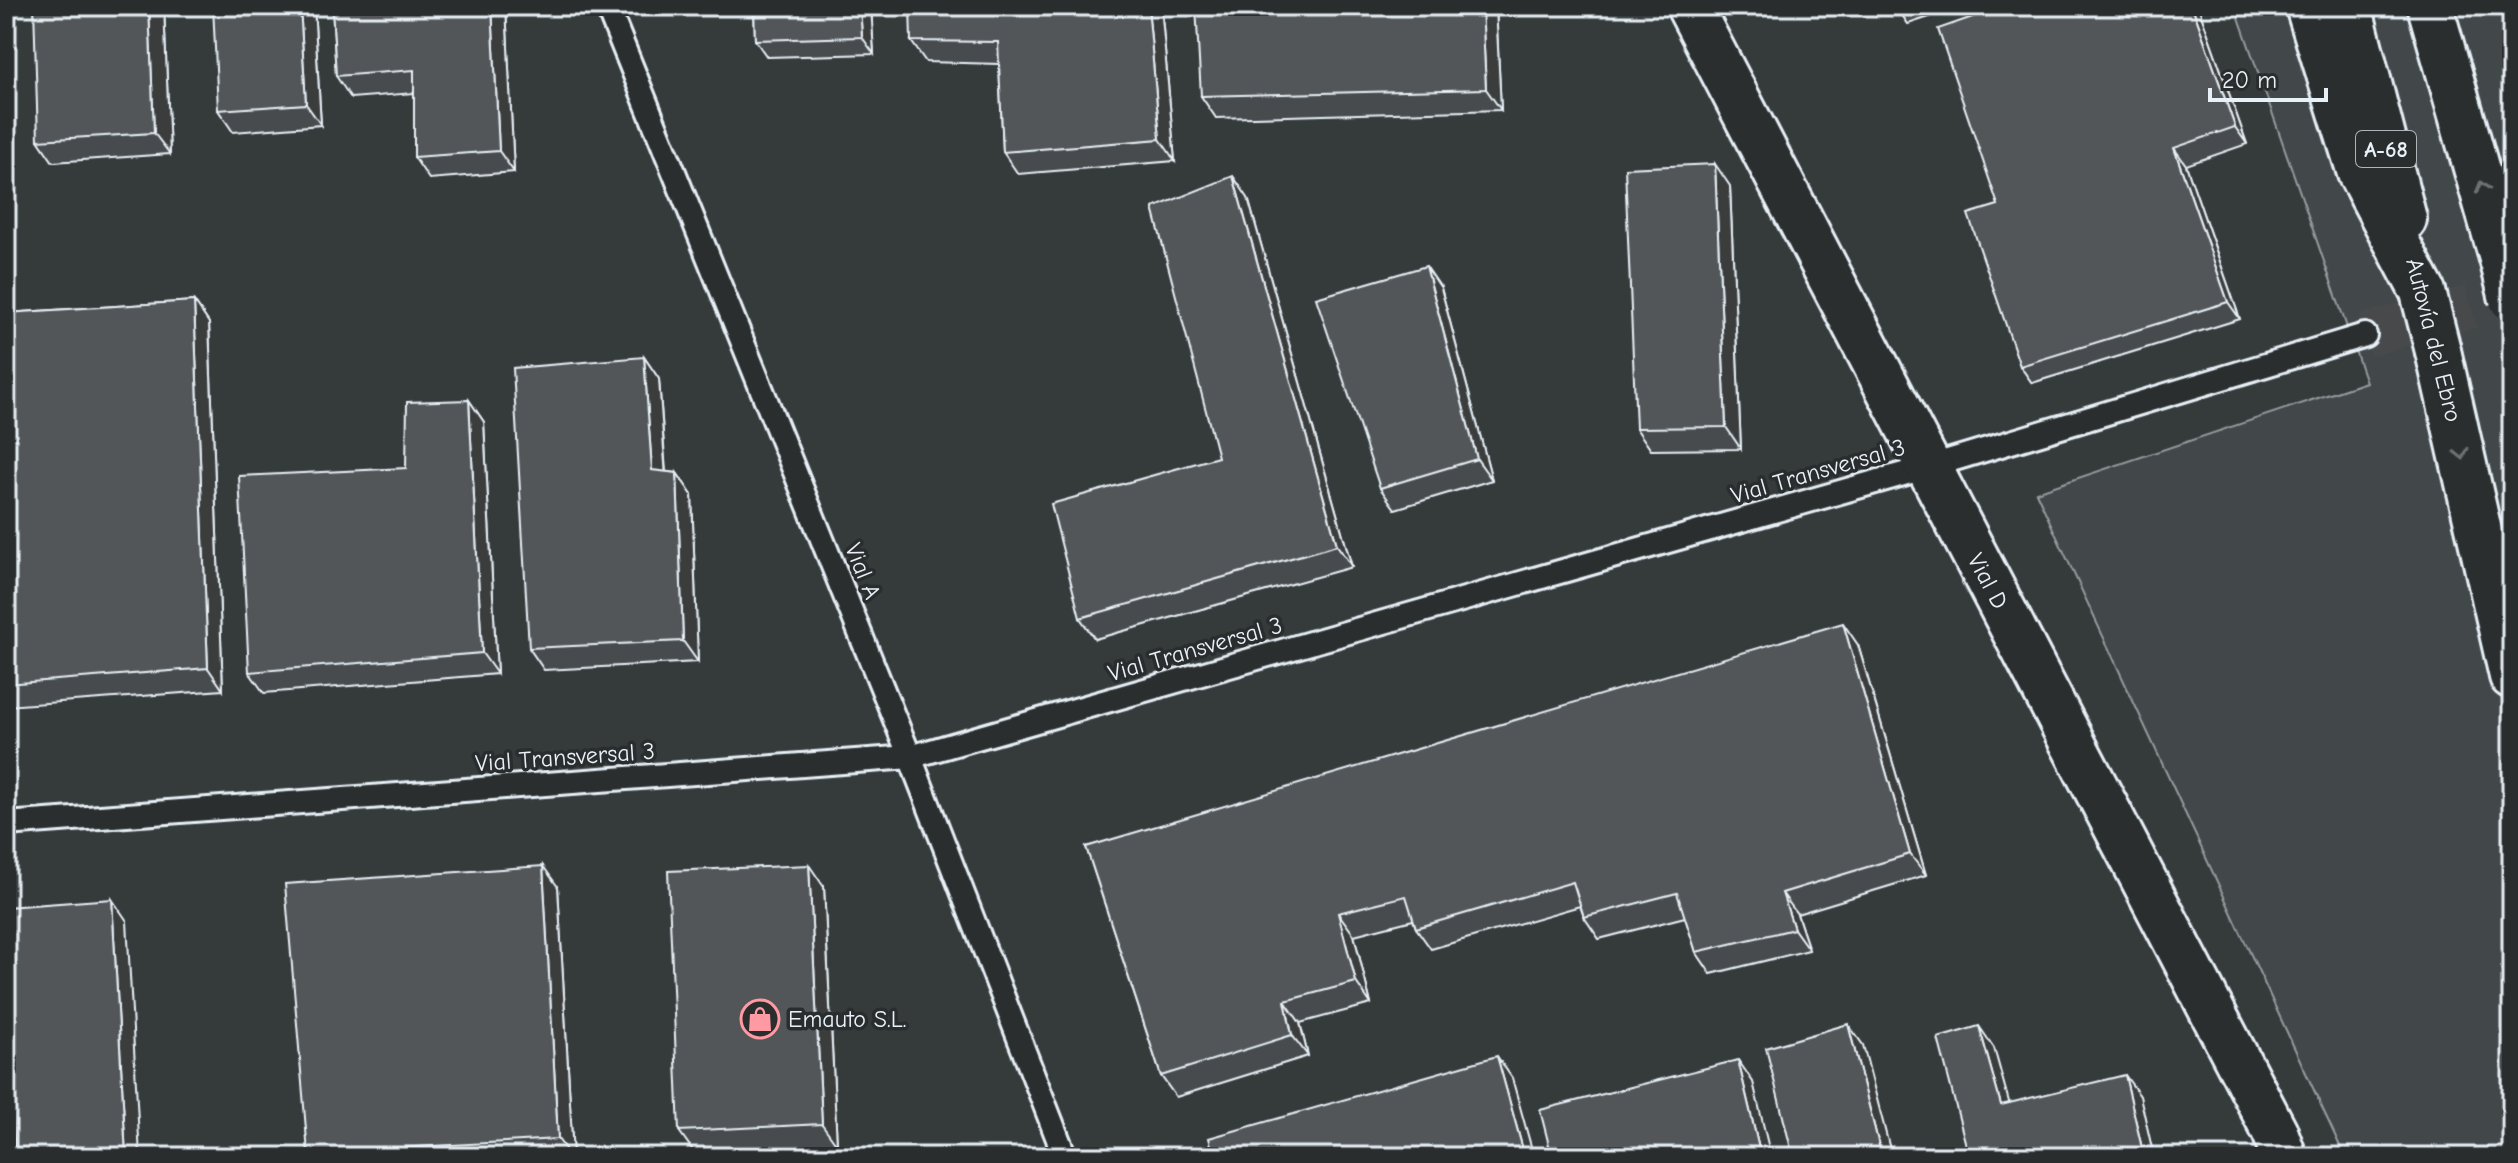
<svg xmlns="http://www.w3.org/2000/svg" width="2518" height="1163" viewBox="0 0 2518 1163" font-family="'Comic Neue',sans-serif">
<rect width="100%" height="100%" fill="#2a2d2e"/>
<filter id="ink" filterUnits="userSpaceOnUse"><feTurbulence type="fractalNoise" baseFrequency=".0125" numOctaves="2"/><feDisplacementMap in="SourceGraphic" scale="16" xChannelSelector="R" yChannelSelector="G"/><feConvolveMatrix kernelMatrix="1 2 1 2 8 2 1 2 1" color-interpolation-filters="sRGB"/></filter>
<g filter="url(#ink)">
<!-- built -->
<path fill="#363a3b" d="M6,6h2229l131,376 -330,111 309,664h-2339z"/>
<!-- green -->
<path fill="#424648" stroke="#959ca0" stroke-width="2" d="M2235,6h277v1151h-167l-309,-665 330,-110z"/>
<g fill="none" stroke-linecap="round" stroke-linejoin="round">
<!-- street-tunnel -->
<path stroke="#464a4c" stroke-width="44" stroke-dasharray="44 22" stroke-linecap="butt" d="M2365,335l147,-39"/>
<!-- lane casing -->
<g stroke="#e8f1f8" stroke-width="28">
<path id="lane" d="M607,6l303,751 155,400
M6,824l904,-67 1018,-290 437,-132"/>
</g>
<!-- street casing -->
<g stroke="#e8f1f8" stroke-width="50">
<path id="street" d="M1689,6l586,1126 9,25"/>
</g>
<!-- highway casing -->
<g stroke="#e8f1f8" stroke-width="50">
<path id="highway" d="M2308,6l52,167 63,119
M2349,6l55,213
M2430,6l73,256
M2438,351l74,325"/>
</g>
<!-- lane -->
<use href="#lane" stroke="#2a2d2e" stroke-width="22"/>
<!-- street -->
<use href="#street" stroke="#2a2d2e" stroke-width="44"/>
<!-- highway -->
<use href="#highway" stroke="#2a2d2e" stroke-width="44"/>
<!-- highway-bridge casing -->
<g stroke="#e8f1f8" stroke-width="50" stroke-linecap="butt">
<path id="highway-bridge" d="M2503,262l9,37
M2423,292l15,59"/>
</g>
<!-- highway-bridge -->
<use href="#highway-bridge" stroke="#2a2d2e" stroke-width="44"/>
</g>
<!-- wall -->
<path fill="#474b4d" stroke="#e8f1f8" stroke-width="2" d="M164,6l6,148 -117,8 -15,-22z
M314,6l7,119 -88,7 -15,-22z
M332,6h174l8,166 -85,7 -15,-22v-64l-63,5 -15,-22z
M754,6h117l3,48 -107,3 -12,-17z
M1161,6l14,155 -157,13 -15,-22 -4,-88 -73,-2 -15,-21z
M1496,6l5,104 -285,8 -15,-22z
M1896,6h67l-55,18z
M2198,6l49,138 -61,21 54,154 -208,64 -12,-17 -22,-161z
M1730,186l11,263 -90,1 -15,-22z
M1248,198l104,369 -257,72 -15,-21 138,-161z
M1441,288l51,192 -97,29 -15,-21z
M194,301l15,22 14,367 -217,16v-393z
M644,357l15,22 7,93 11,1 15,22 6,167 -154,8 -15,-22z
M469,400l15,22 13,252 -233,19 -15,-21 157,-204z
M1858,645l68,230 -129,39 12,36 -98,24 -15,-22 -11,-35 -86,22 -15,-22 -4,-11 -149,43 -15,-21 -3,-8 -59,15 17,69 -71,19 8,33 -132,41 -15,-21 -75,-229z
M558,887l15,270h-262l-3,-4z
M824,887l13,258 -143,7 -15,-21z"/>
<!-- shaded-wall -->
<path fill="#3a3d3e" stroke="#e8f1f8" stroke-width="2" d="M149,6h15l6,148 -16,-21z
M300,6h14l7,119 -15,-21z
M492,6h14l8,166 -15,-21z
M860,6h11l3,48 -12,-17z
M1148,6h13l14,155 -15,-22z
M1482,6h14l5,104 -15,-21z
M2192,6h6l49,138 -12,-17z
M2174,148l12,17 54,154 -12,-17z
M1715,164l15,22 11,263 -15,-22z
M1233,176l15,22 104,369 -15,-22z
M1426,266l15,22 51,192 -15,-21z
M194,301l15,22 14,367 -15,-22z
M644,357l15,22 8,113 -15,-22z
M469,400l15,22 13,252 -15,-21z
M677,473l15,22 6,167 -15,-21z
M1843,623l15,22 68,230 -16,-21z
M809,865l15,22 13,258 -15,-21z
M543,866l15,21 15,270h-2l-13,-18z
M1782,893l15,21 12,36 -15,-21z
M112,899l15,22 13,236h-14z
M1338,913l16,22 17,69 -15,-22z
M1285,1001l15,22 8,33 -16,-21z
M1848,1024l15,21 29,112h-10z
M1979,1026l15,22 22,79 -15,-22z
M1497,1056l15,22 22,79h-9z
M1738,1060l15,22 18,75h-10z
M2125,1075l15,21 14,61h-10z"/>
<!-- building -->
<path fill="#535759" stroke="#e8f1f8" stroke-width="2" d="M34,6h115l5,127 -116,7z
M213,6h87l6,98 -88,6z
M332,6h160l7,145 -85,6v-87l-78,6z
M754,6h106l2,31 -107,3z
M910,6h238l12,133 -157,13 -5,-110 -87,-1z
M1196,6h286l4,83 -285,7z
M2004,6h188l43,121 -61,21 54,154 -208,64 -52,-152 30,-9 -60,-176z
M1715,164l11,263 -90,1 -11,-260z
M1233,176l104,369 -257,73 -29,-114 167,-47 -65,-249z
M1426,266l51,193 -97,29 -64,-190z
M194,301l14,367 -202,16v-371z
M644,357l8,113 25,3 6,168 -154,7 -16,-280z
M469,400l13,253 -233,19 -10,-196 167,-8 1,-66z
M1843,623l67,231 -128,39 12,36 -98,23 -19,-59 -93,24 -11,-35 -157,46 -10,-32 -68,17 18,69 -71,19 7,34 -131,41 -75,-229z
M809,865l13,259 -143,7 -11,-260z
M543,866l15,273 -250,14 -23,-269z
M112,899l14,258h-111l-9,-164v-86z
M1848,1024l34,133h-89l-27,-109z
M1979,1026l22,79 124,-30 19,82h-175l-31,-119z
M1497,1056l28,101h-311l-5,-19z
M1738,1060l23,97h-209l-12,-47z"/>
<!-- one-way arrows -->
<defs><path id="oneway-chevron" d="M-2-3.5L2.5 0L-2 3.5" fill="none" stroke-width="1.6" stroke-linecap="round" stroke-linejoin="round" transform="scale(2)"/></defs>
<g stroke="#6c7275">
<use href="#oneway-chevron" transform="translate(2482 187) rotate(-106)"/>
<use href="#oneway-chevron" transform="translate(2462 454) rotate(77)"/>
</g>
</g>
<!-- icons -->
<defs>
<g id="shop-ring" transform="scale(2)"><circle r="9.5" fill="#2a2d2e" stroke="#ff9aa2" stroke-width="1.5"/><path d="M-5-2.5h2.3a2.7 3.5 0 0 1 5.4 0H5L5.5 6h-11ZM-1.5-2.5h3a1.5 2.3 0 0 0-3 0Z" fill="#ff9aa2"/></g>
</defs>
<g fill-rule="evenodd">
<use href="#shop-ring" x="760" y="1019"/>
</g>
<g text-anchor="middle" stroke-width="7" stroke-linejoin="round" paint-order="stroke">
<!-- shield labels -->
<rect fill="#2a2d2e" stroke="#afb6bb" stroke-width="2" x="2356" y="131" width="60" height="36" rx="6"/>
<g font-size="22" font-weight="bold" fill="#e8f1f8">
<text x="2386" y="157">A-68</text>
</g>
<!-- street labels -->
<g font-size="24" fill="#e8f1f8" stroke="#2a2d2e">
<text transform="translate(2434 340) rotate(76)" y="8">Autovía del Ebro</text>
<text transform="translate(1818 471) rotate(-16)" y="8">Vial Transversal 3</text>
<text transform="translate(863 571) rotate(68)" y="8">Vial A</text>
<text transform="translate(1988 581) rotate(62)" y="8">Vial D</text>
<text transform="translate(1195 649) rotate(-16)" y="8">Vial Transversal 3</text>
<text transform="translate(565 757) rotate(-4)" y="8">Vial Transversal 3</text>
</g>
<!-- poi labels -->
<g font-size="24" fill="#e8f1f8" stroke="#2a2d2e" text-anchor="start">
<text x="788" y="1027">Emauto S.L.</text>
</g>
</g>
<!-- margin -->
<rect width="2518" height="1163" fill="none" stroke="#2a2d2e" stroke-width="32"/>
<rect x="16" y="16" width="2486" height="1131" fill="none" stroke="#e8f1f8" stroke-width="3" filter="url(#ink)"/>
<!-- scale -->
<path d="M2210 88v12h116v-12" fill="none" stroke="#e8f1f8" stroke-width="4"/>
<text x="2222" y="88" font-size="24" fill="#e8f1f8" stroke="#2a2d2e" stroke-width="6" paint-order="stroke">20 m</text>
</svg>
